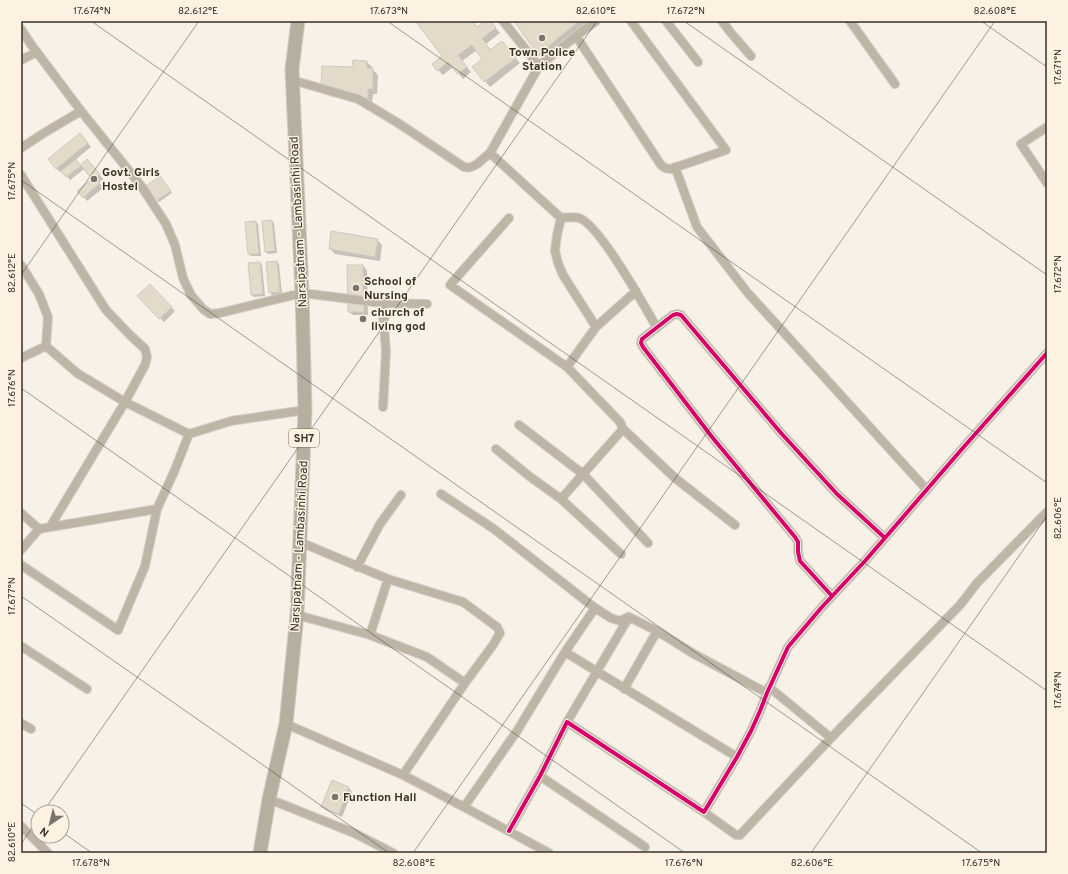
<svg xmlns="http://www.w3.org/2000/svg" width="1068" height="874" viewBox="0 0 1068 874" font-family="Overpass,sans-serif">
<rect width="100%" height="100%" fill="#f7f1e7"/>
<!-- shadow -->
<path fill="#0003" d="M416,21h57l5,7 9,-7h3l10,12 -14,11 5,6 11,-8 18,21 -30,24 -17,-20 11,-8 -7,-9 -15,11 9,11 -8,7 -10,-12 -10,8 -5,-5 5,-13z
M515,21h75l-46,39 -5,-5z
M367,62l5,5v2l6,6 -1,19h-4l-1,9 -22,-1 -3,-4 -16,-1 -5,-5v-5l-4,-3z
M84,138l7,9 -16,13 6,6 10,-2 12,15 -4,3 4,6 -16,13 -3,-4 9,-17 -9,-11 -14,11 -8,-10 -2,2 -4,-4z
M160,177l12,16 -13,9 -2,-2z
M272,221l2,2 3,30 -9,1 -2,-2z
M256,222l2,2 3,32h-10l-2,-2z
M377,240l5,5 -2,16 -45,-7 -5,-5z
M277,262l2,2 3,30 -10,1 -2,-3z
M260,263l2,2 3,31 -11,1 -2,-2z
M363,266l4,4 1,45h-15l-4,-3z
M150,285l25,26 -11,11 -25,-26z
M349,788l3,4 -10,25 -16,-7 -3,-3z"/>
<!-- building -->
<path fill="#e4dac9" stroke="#cec9c1" d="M415,21h58l4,6 8,-6h6l5,7 -14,10 8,12 12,-9 14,17 -32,24 -12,-15 10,-8 -10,-14 -14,10 9,12 -10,7 -9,-12 -11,9 -5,-7 10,-8z
M514,21h65l-41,34z
M353,60l14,1v7h6v21h-5v9l-24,-1 -20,-5 1,-8h-4l1,-18 30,1z
M80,133l8,10 -32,26 -8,-10z
M76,159l4,6 7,-6 13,15 -4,4 4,5 -17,15 -6,-7 15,-12 -11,-13 -15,11 -5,-6z
M160,176l11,15 -15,10 -10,-15z
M272,220l3,31 -10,1 -3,-31z
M256,221l3,33h-11l-3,-32z
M331,231l47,8 -3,18 -46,-8z
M277,261l3,31 -11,1 -3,-31z
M260,262l3,32 -12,1 -3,-32z
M347,265h16l1,47h-16z
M150,284l22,23 -13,12 -22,-23z
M332,780l17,7 -10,27 -18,-7z"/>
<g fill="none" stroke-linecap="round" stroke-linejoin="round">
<!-- street casing -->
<g stroke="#d2cec7" stroke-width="10">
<path id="street" d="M503,21l36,45
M666,21l32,41
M722,21l9,12 20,23
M850,21l45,63
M21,29l9,14 51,68 61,76 24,37 9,21 8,33 8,17 12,14 7,5 10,-1 82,-20 80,10 45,1
M576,36l20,-15
M21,60l16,-8
M292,80l66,19 40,24 66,44c10,3 18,-8 26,-14l71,65c5,0 13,-2 18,0 20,6 66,89 78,110
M1047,127l-26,17 26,39
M21,148l23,-15 37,-22
M490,153l49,-87 37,-30 85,129 4,3 6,1 55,-19 -95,-129
M675,167l22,60 50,65 180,198
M21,175l85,135 24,25 15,14 2,8 -2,8 -20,37 -75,125
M509,218l-59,67 117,82 53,55 3,7 52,49 60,47
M561,218l-4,17 -2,16 3,12 5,12 33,52
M21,265l18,29 9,23 -2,29
M382,303l4,48 -3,56
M46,346l31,27 48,29 64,32
M21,358l25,-12
M567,367l29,-40 40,-36
M519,425l64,49 65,69
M496,449l33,27 32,23 60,55
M441,494l53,35 101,79 16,10 9,3 8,-4
M561,499l22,-25 40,-45
M21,513l18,16
M300,542l88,37 75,23 34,25 3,6 -7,12 -28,38 -62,92
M21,550l18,-21 118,-20 17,-37 15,-38 42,-13 74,-11
M21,565l97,65 27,-64 12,-57
M357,567l23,-43 21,-29
M832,596l-32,-35 -2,-9v-10l-3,-5 -83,-100 -69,-90 -2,-4 1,-4 31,-24 4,-1 4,1 100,118 56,61 48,44
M297,615l73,20 57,22 38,26
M370,635l18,-56
M21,646l66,43
M565,652l172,105
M769,687l62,51
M624,689l33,-58
M567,722l62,-105 28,14 37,23 73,39
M21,723l10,6
M286,724l117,51 61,32 85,46
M540,776l105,71
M269,799l85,34 39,20
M464,807l53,-76 48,-79 30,-44
M704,812l32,23h4l91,-97 129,-133 17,-22 70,-71
M21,826l27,27
M509,831l31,-55 27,-54 137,90 33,-55 14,-26 9,-20 7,-18 21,-46 34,-40 43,-46 97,-112 85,-96"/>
</g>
<!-- primary casing -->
<g stroke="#d2cec7" stroke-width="15">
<path id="primary" d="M260,853l9,-54 17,-75 11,-109 8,-205 -3,-117 -10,-224 6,-48"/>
</g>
<!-- street -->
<use href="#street" stroke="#bfb5a6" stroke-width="8"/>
<!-- primary -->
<use href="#primary" stroke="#b6ae9e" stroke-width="13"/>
<!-- cycleway casing -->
<g stroke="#fdf2e1" stroke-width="6">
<path id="cycleway" d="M832,596l-32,-35 -2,-9v-10l-3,-5 -83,-100 -69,-90 -2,-4 1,-4 31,-24 4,-1 4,1 100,118 56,61 48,44
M509,831l31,-55 27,-54 137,90 33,-55 14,-26 9,-20 7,-18 21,-46 34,-40 43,-46 97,-112 85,-96"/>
</g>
<!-- cycleway -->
<use href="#cycleway" stroke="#d6006c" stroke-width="4"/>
</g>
<!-- ticks -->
<path fill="none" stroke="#35312b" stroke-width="1" stroke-opacity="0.45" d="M91,21l956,670M387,21l660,462M684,21l363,254M981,21l66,46M21,180l961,673M21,275l178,-254M21,388l664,465M21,596l368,257M21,803l17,12M43,812l554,-791M62,832l30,21M21,844l17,-25M413,853l582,-832M811,853l236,-337"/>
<!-- markers -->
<g fill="#79746d" stroke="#fdf2e1" stroke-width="1.5">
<circle cx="542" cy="38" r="4"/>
<circle cx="94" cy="179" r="4"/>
<circle cx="356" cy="288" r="4"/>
<circle cx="363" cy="319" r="4"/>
<circle cx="335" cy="797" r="4"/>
</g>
<g text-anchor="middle" stroke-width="3" stroke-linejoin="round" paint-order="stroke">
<!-- shield labels -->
<rect fill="#fdf2e1" stroke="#716b62" stroke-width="1" x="289" y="429" width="30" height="18" rx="3"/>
<g font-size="11" font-weight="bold" fill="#35312b">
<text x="304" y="442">SH7</text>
</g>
<!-- poi labels -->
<g font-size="12" font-weight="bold" fill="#35312b" stroke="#fdf2e1" text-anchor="start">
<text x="542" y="56" text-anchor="middle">Town Police<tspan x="542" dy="14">Station</tspan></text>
<text x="102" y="176">Govt. Girls<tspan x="102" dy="14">Hostel</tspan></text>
<text x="364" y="285">School of<tspan x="364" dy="14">Nursing</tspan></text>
<text x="371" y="316">church of<tspan x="371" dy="14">living god</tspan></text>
<text x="343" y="801">Function Hall</text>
</g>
<!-- street labels -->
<g font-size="12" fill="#35312b" stroke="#fdf2e1">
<text transform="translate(298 222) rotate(-93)" y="4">Narsipatnam - Lambasinhi Road</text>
<text transform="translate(299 546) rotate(-87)" y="4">Narsipatnam - Lambasinhi Road</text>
</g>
</g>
<!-- border -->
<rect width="1068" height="874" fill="none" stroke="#fdf2e1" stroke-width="44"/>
<!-- north arrow -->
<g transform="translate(50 824) rotate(215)"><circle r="19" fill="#fdf2e1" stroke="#ada598"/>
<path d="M0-3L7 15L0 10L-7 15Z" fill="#79746d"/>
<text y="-6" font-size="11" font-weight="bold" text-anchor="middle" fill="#35312b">N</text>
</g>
<rect x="22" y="22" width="1024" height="830" fill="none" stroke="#35312b" stroke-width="1.5"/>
<g font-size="10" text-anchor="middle" fill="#35312b">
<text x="92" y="14">17.674°N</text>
<text x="198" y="14">82.612°E</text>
<text x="389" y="14">17.673°N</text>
<text x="596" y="14">82.610°E</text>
<text x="686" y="14">17.672°N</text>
<text x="995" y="14">82.608°E</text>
<text transform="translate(1057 67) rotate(-90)" y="4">17.671°N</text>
<text transform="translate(11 181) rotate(-90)" y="4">17.675°N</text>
<text transform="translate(11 273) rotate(-90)" y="4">82.612°E</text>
<text transform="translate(1057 274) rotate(-90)" y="4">17.672°N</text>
<text transform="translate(11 388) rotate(-90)" y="4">17.676°N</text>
<text transform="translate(1057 518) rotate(-90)" y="4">82.606°E</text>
<text transform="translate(11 596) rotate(-90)" y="4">17.677°N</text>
<text transform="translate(1057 690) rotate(-90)" y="4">17.674°N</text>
<text transform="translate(11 842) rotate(-90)" y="4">82.610°E</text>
<text x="91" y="866">17.678°N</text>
<text x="414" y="866">82.608°E</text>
<text x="684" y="866">17.676°N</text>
<text x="812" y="866">82.606°E</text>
<text x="981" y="866">17.675°N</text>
</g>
</svg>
